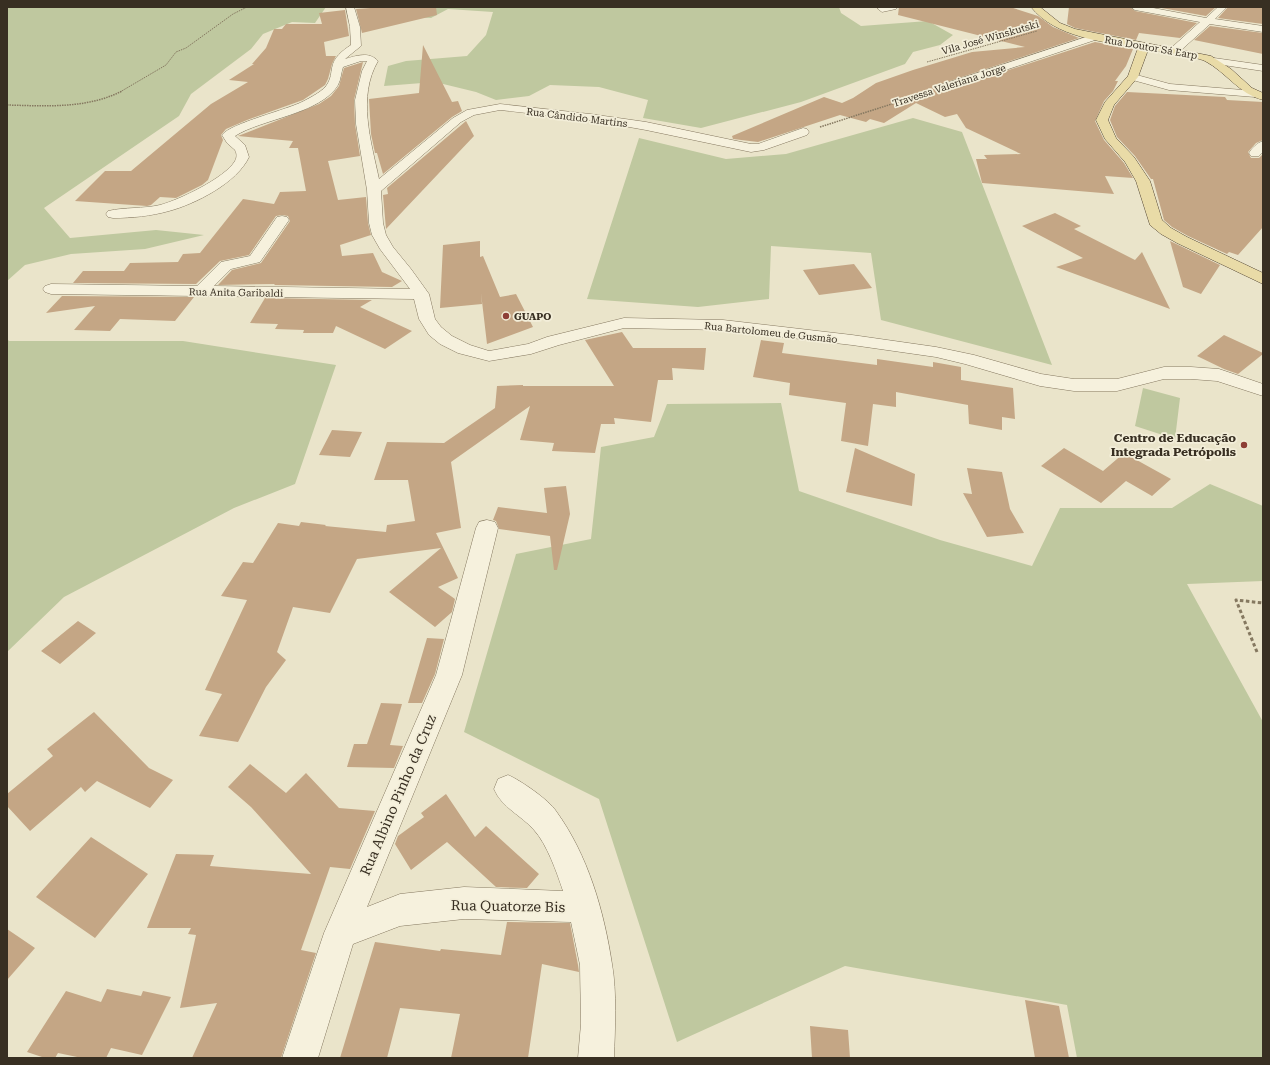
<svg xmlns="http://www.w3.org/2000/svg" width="1270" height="1065" viewBox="0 0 1270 1065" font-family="'Roboto Serif',serif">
<rect width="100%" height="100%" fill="#eae4ca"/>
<!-- green -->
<path fill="#bfc89f" d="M7,7h319l-11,16 -23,-1 -29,12 -12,15 -60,45 -12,22 -135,92 26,30 86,-8 48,5 -59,14 -74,5 -46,11 -18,16z
M417,7h422l2,6 20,13 67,-5 25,14 -13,10 -27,7 -8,12 -104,38 -100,26 -58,-10 5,-18 -49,-13 -49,-2 -21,11 -33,4 -20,-8 -41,-10 -51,4 4,-20 18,-5 61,-5 19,-21 7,-23 -45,-3 -17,9 -16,-1z
M913,118l49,14 90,233 -171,-45 -10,-67 -100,-7 -2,53 -71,8 -111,-8 52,-161 87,21 60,-5z
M7,339l2,2h174l153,24 -41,119 -61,24 -170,89 -57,55z
M1143,388l37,10 -5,41 -40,-13z
M781,403l18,88 141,49 92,26 28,-58h112l38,-24 53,22v75l-76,3 76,138v336h-186l-10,-53 -222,-39 -168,76 -78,-243 -135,-67 52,-178 75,-15 10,-92 53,-10 13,-33z"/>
<!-- building -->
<path fill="#c4a685" d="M385,7h51l1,8 -75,18 -6,-24z
M899,7h111l28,9 15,11 26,11 -141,47 -2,3 5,4 154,-50 38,7 -7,17 -11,15h3l-5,10 -9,10 -9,20 9,19 20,23 9,15 -28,-2 9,18 -132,-11 -6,-24h11l-3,-4 37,-1 -55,-26 -9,-14 -12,3 -29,-14 -32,20 -14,-4 -4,3 -26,-7 -82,27 -25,-3 -1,-3 92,-39 18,6 11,-5 23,-15 37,-13 59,-18 53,-5 -127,-32z
M1069,7h61l5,4 62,12 -17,15 -41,-5 -3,7 -61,-12 -8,-4z
M1156,7h60l-10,9z
M1228,7h35v17l-45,-6z
M345,10l4,26 -25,6 2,14h10l-4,8 -4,15 -3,6 -22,15 -56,20 -21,9 -5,6 2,5 -15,40 -6,5 -26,13 -16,-1 -9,8 -4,1 -72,-5 30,-30h26l80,-67 37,-22 -19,-2 25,-16h-2l14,-16 8,-19h8l4,-5h36l-3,-11z
M1210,26l53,7v21l-69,-14z
M423,45l29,57 6,-1 4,10 -10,6 -69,57 -6,-21h-2l-4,-19 -2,-35 50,-6z
M363,62l-9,38 1,24 5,32 -32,5 10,39 28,-3 2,26 3,12 -31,10 2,11 31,-3 9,19 20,9 -10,6 -118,-2 1,-1 -57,1 14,-15 29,-7 29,-42 -2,-5 -6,-1 -6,1 -27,39 -29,6 -24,23 -123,-1 10,-12h41l6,-8 48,-1 5,-8 17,-1 43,-54 31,5 6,-12 26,-1 -8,-43h-9l4,-7 -55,-5 81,-32 12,-8 8,-10 5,-18z
M1127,92l98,5 2,3 36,2v38l-7,3 -8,9 3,6h8l4,-4v73l-25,28 -9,-3 -2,2 -39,-18 -16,-9 -8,-7 -11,-41h-2l-16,-23 -18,-19 -7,-17 5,-14z
M466,121l8,15 -88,93 -3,-34 5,-1 -1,-6z
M1055,213l26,13 -7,3 61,31 7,-8 28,57 -114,-42 27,-9 -61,-32z
M480,241v16l3,-1 17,41 16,-3 17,33 -46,17 -6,-51 1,11 -42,4 3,-63z
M1170,241l50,24 -19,29 -18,-7z
M854,264l18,24 -53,7 -16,-25z
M62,296l132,1 -19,24 -55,-2 -10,12 -36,-1 21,-24 -49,7z
M265,298l107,2 -12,7 52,24 -27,18 -49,-23 -3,7h-30l1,-3 -29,-1 3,-5 -28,-1z
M622,332l11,16h73l-2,22 -32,-2 1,12h-15l-7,42 -37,-4 1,6h-14l-6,29 -43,-2 2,-8 -34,-3 10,-34 -79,56 10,66 -25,5 22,45 -20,9 17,12 -3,13 -17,15 -46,-35 52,-44 -84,11 -27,54 -37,-6 -16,45 9,8 -20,27 -28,55 -39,-6 23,-42 -17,-4 42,-90 -26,-4 22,-34 10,1 25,-40 21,3 2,-4 25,3 -1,1 61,6 1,-7 28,-4 -7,-41h-34l13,-38 57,1 51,-35 2,-22 26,-1v1h91l-29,-46z
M1224,335l39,18v1l-25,20 -14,-5 -27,-13z
M761,340l23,3 -2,10 95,12v-6l56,8v-5l28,5v13l52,8 2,31 -13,-2v13l-33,-6 -1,-19 -72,-13v15l-23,-3 -5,42 -27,-5 5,-38 -57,-8 1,-12 -37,-6z
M332,430l30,2 -12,25 -31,-2z
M855,448l60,26 -3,32 -66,-14z
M1064,448l39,23 21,-18 47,26 -19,17 -26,-15 -25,22 -60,-37z
M967,468l35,4 8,37 14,24 -37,4 -24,-44 9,1z
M566,486l4,28 -13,56h-3l-4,-34 -51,-7 -3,-8 -3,-1 5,-13 49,6 -3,-25z
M78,621l18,12 -36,31 -19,-13z
M427,638l17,1 -9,35 -13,29h-14z
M381,703l21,1 -12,41 13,1 -9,22 -47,-1 7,-23h13z
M94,712l55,56 24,12 -23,28 -53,-27 -12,11 -4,-5 -51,44 -23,-25v-12l46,-38 -6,-7z
M250,764l36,29 20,-20 33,35 36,3 -25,58 -20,-2 -29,83 15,3 -35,105h-89l25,-55 -37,5 16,-73 -8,-1 3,-6h-44l29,-74 38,1 -4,11 101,8 -60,-67 -23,-20z
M446,794l29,43 11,-11 53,48 -12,14 -31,-1 -49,-45 -36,28 -16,-26 3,-8 26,-19 -3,-4z
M91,837l57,37 -53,64 -59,-41z
M507,922l63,1 8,42 1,7 -37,-8 -14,94h-77l9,-44 -60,-6 -13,50h-47l35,-116 65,9 1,-2 60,6z
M7,929l28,19 -28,32z
M107,989l34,7 2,-5 28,6 -29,58 -31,-7 -5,10h-24l-24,-5 -3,5h-10l-18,-6 39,-61 35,11z
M1025,1000l34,6 10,52h-34z
M810,1026l38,4 2,28h-38z"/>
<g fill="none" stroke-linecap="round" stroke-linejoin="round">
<!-- minor casing -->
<g stroke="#857860" stroke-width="1">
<path id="minor" d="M346,7h8l6,20 1,19 -16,13c11,-3 24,-8 33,2 -21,36 -7,80 1,118l74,-61 14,-8 33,-6 90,10 56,8 105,22h7l45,-16 4,1 2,3 -2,3 -43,15 -13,2 -105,-22 -56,-10 -90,-10 -26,5 -13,7 -80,69 2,32 3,12 7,12 18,22 18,25 6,25 6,8 11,9 18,9 19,6 39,-7 19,-7 77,-19 99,2 129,15 84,12 38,8 67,19 33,5h43l47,-12h27l28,2 44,15v12l-46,-15 -26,-2h-27l-47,12h-43l-34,-5 -75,-22 -29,-7 -84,-12 -129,-15 -99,-2 -65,17 -28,9 -42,7 -31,-8 -18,-9 -11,-9 -10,-16 -5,-20 -363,-5 -6,-2 -2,-3 2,-3 6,-2 146,2 24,-24 29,-6 27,-39 5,-1 5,1 2,3 -29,42 -29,7 -17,17 196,3 -30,-40 -8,-14 -3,-12 -2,-33 -11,-66 -1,-24 7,-29 5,-10h-6l-18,6c-2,6 -2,12 -5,18 -17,29 -77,34 -103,51l10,9 4,12c-12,26 -54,47 -80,54 -18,5 -37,7 -56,7l-5,-1 -2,-3 2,-3c17,-4 35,-2 52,-6 19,-5 65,-27 75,-44 2,-4 2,-7 0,-11l-8,-7 -5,-8c9,-12 65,-25 82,-34 7,-4 20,-10 24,-18 3,-5 3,-10 4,-15 2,-11 10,-17 19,-23l-1,-18z
M879,7h18l-1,2 -14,3 -4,-3z
M1131,7h17l58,11 12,-11h9l-12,12 48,7v6l-53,-8 -32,29h-8l-1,-2 1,-2 30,-27 -65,-12z
M1095,34l3,1 2,2 -2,2 -152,51 -4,1 -5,-3 1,-2z
M1214,58l49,7v6l-53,-8 -1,-2 1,-2z
M1133,74l37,10 85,7 5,3 -5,3 -86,-7 -40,-11 -1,-2 1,-2z
M1263,141v11l-4,4h-8l-2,-3c3,-5 8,-10 14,-12z
M487,520l8,2 3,6 -36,147 -95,232 33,-13 64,-7 99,4c-6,-18 -16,-47 -29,-61 -13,-15 -32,-22 -40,-41l4,-10 10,-4c12,5 41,25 48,36 32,44 48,100 56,153 5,28 3,65 2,94h-36l3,-34 -1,-59 -9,-43 -107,-3 -64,7 -47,18 -35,114h-36l42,-125 112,-258 40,-147 3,-6z"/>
</g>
<!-- major casing -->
<g stroke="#544634" stroke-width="1">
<path id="major" d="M1031,7h9l20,16 15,6 136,27 20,13 21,19 11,5v7c-24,-6 -37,-28 -58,-39 -11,-5 -44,-9 -57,-11l-10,27 -24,28 -6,15 8,18 18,19 16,24 12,39 9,8 16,9 76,36v11l-86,-41 -16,-9 -11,-9 -14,-44 -11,-19 -20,-23 -9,-19 9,-18 23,-26 10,-28c-36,-7 -82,-10 -107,-41z"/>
</g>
<!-- path-far2 -->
<path stroke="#857860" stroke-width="1" stroke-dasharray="1.5 1" stroke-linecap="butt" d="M927,62l110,-31
M120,92l46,-27 10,-13 10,-4 47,-34 14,-7"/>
<!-- path-far1 -->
<path stroke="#857860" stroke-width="1.5" stroke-dasharray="1.5 1" stroke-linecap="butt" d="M7,105c39,1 80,4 115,-14
M820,127l106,-34"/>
<!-- path -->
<path stroke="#857860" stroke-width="3" stroke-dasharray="3.5 2.5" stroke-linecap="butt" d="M1257,652l-21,-52 27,3"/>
<!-- minor -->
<use href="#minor" fill="#f6f1dd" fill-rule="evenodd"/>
<!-- major -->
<use href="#major" fill="#e9dba7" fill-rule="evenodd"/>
</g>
<!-- markers -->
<g fill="#8e3f37" stroke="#f3eed9" stroke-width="1.5">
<circle cx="506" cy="316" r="4"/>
<circle cx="1244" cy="445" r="4"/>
</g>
<g text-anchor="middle" stroke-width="3.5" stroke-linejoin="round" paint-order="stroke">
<!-- far-street labels -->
<g font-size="10" fill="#382f22" stroke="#f3eed9">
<text transform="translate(990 37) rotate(-16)" y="4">Vila José Winskutski</text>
<text transform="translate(1151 47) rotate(10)" y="4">Rua Doutor Sá Earp</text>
<text transform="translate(949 85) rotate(-18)" y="4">Travessa Valeriana Jorge</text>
<text transform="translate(577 117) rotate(7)" y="4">Rua Cândido Martins</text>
<text transform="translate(236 292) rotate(1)" y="4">Rua Anita Garibaldi</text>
<text transform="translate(771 332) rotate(6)" y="4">Rua Bartolomeu de Gusmão</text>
</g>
<!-- far-poi labels -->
<g font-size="10" font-weight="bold" fill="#382f22" stroke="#f3eed9" text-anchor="start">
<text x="514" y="320">GUAPO</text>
</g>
<!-- poi labels -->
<g font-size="12" font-weight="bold" fill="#382f22" stroke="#f3eed9" text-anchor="end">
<text x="1236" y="442">Centro de Educação<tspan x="1236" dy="14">Integrada Petrópolis</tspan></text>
</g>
<!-- near-street labels -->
<g font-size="14" fill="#382f22" stroke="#f3eed9">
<text transform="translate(398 795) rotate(-67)" y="5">Rua Albino Pinho da Cruz</text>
<text transform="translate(508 906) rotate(1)" y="5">Rua Quatorze Bis</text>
</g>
</g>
<!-- border -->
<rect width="1270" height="1065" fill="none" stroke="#382f22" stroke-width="16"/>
</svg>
